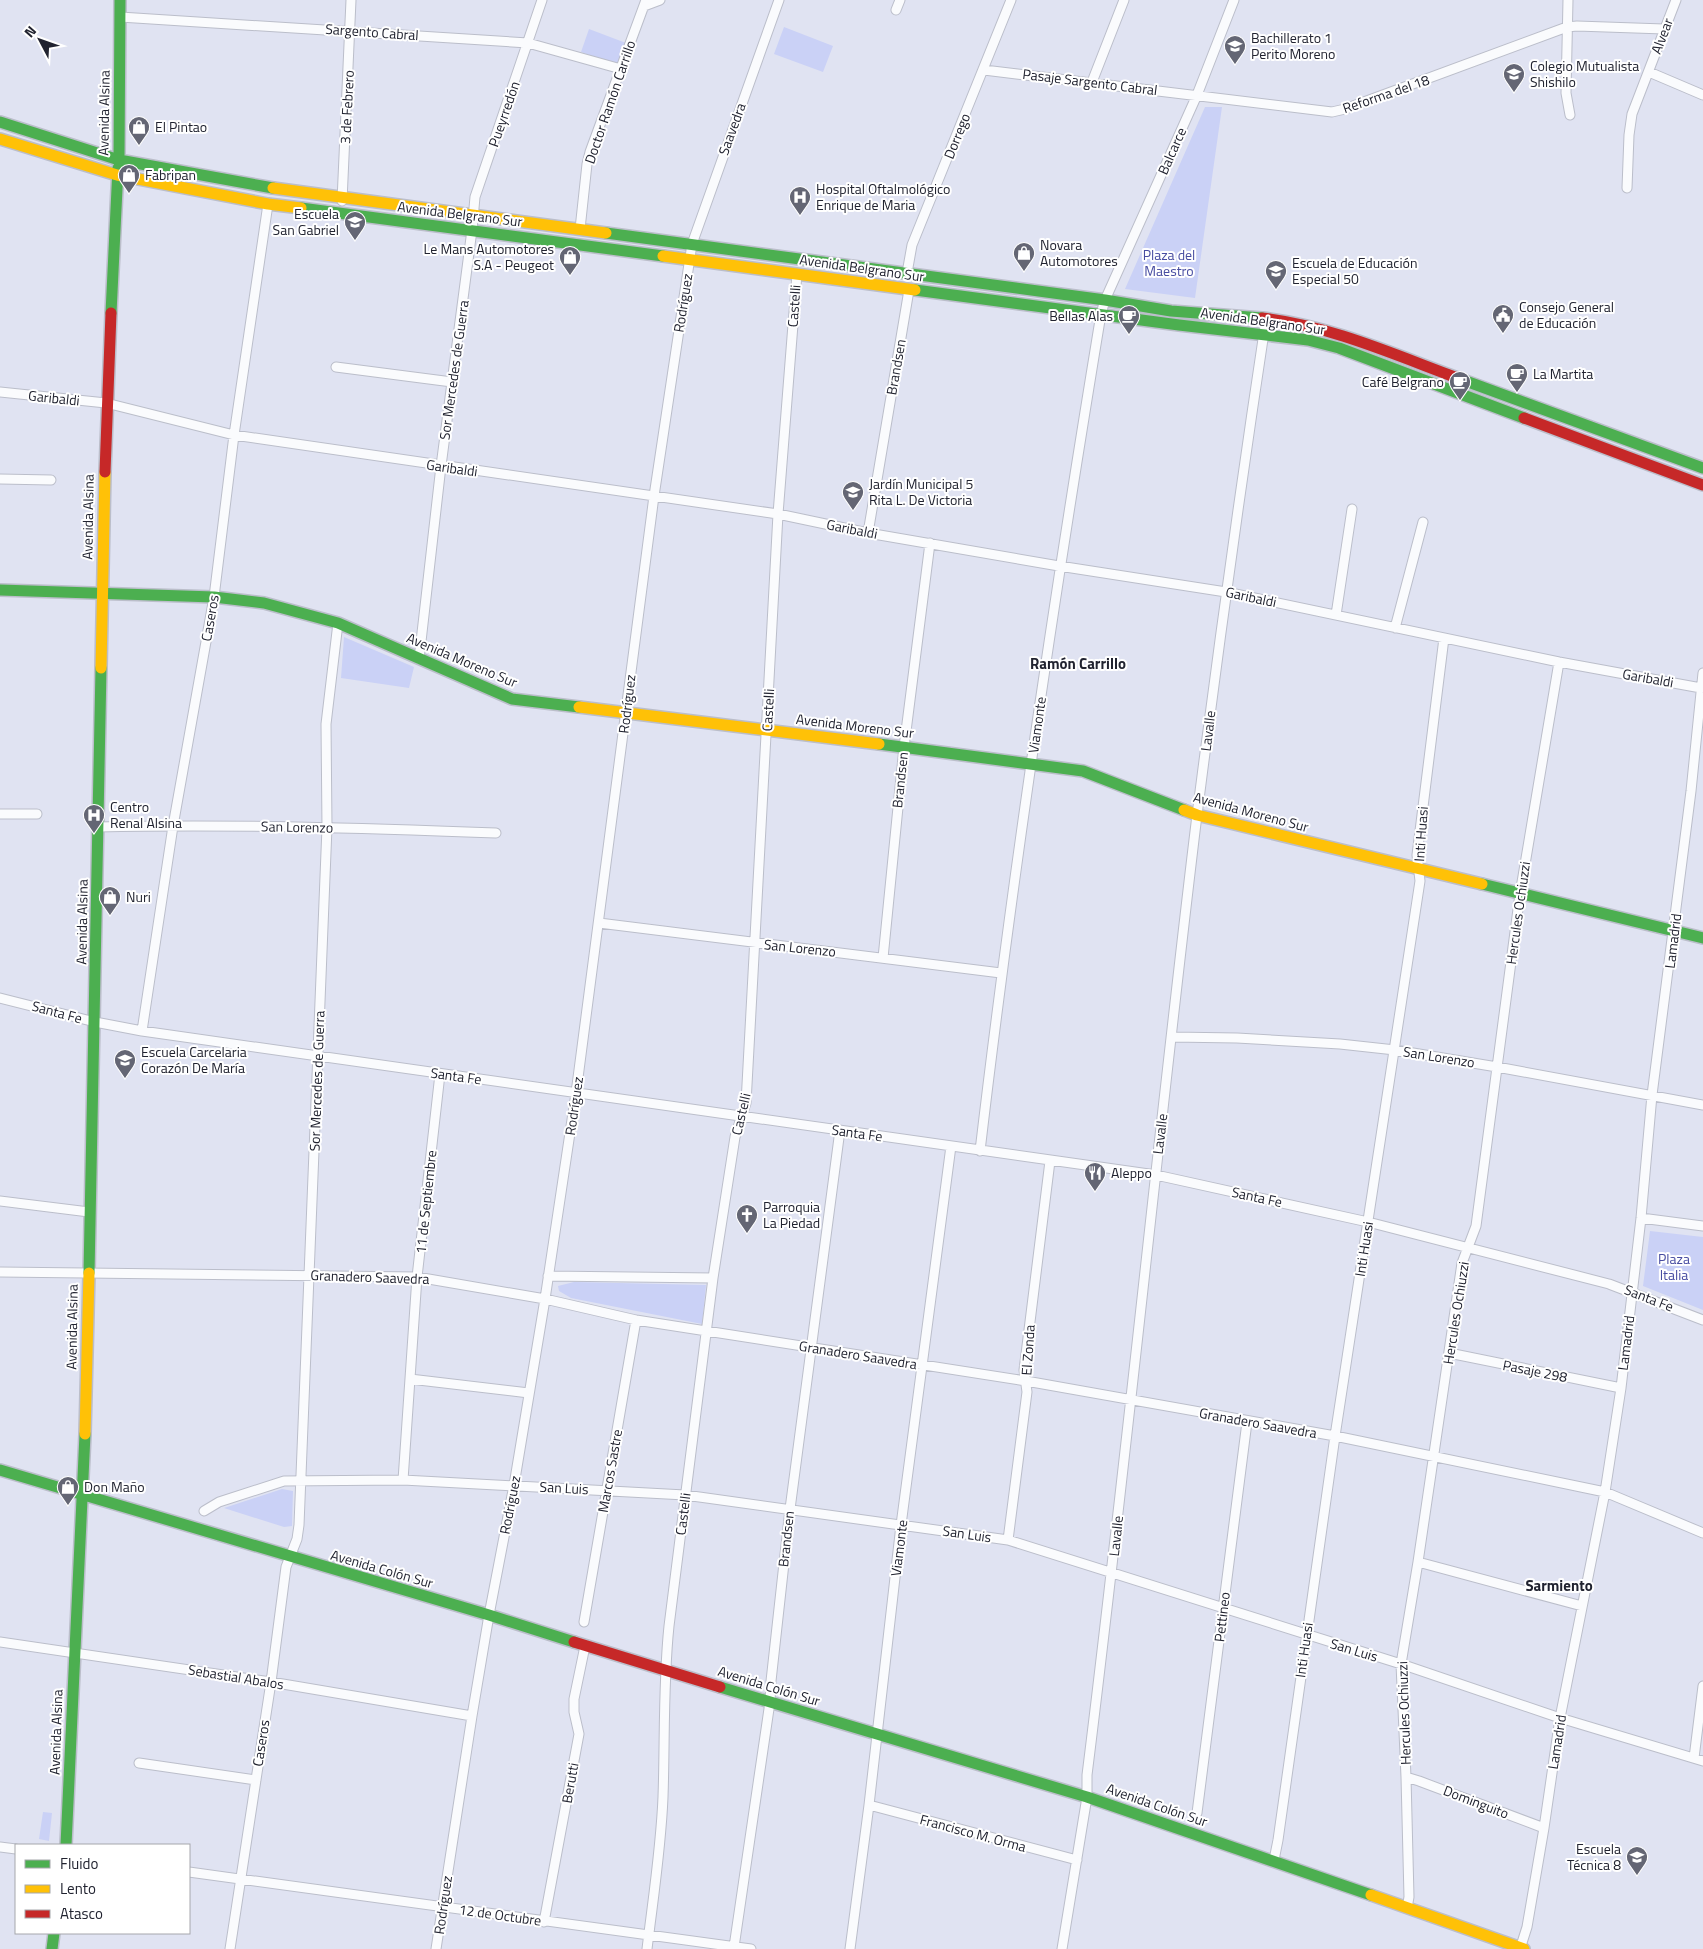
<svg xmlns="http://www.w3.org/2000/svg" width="1703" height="1949" viewBox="0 0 1703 1949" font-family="'Titillium Web',sans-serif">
<rect width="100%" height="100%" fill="#e0e3f2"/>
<!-- green -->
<path fill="#cad1f6" d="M784,27l49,19 -10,26 -49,-18z
M589,29l37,14 -8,22 -37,-13z
M1205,107h17l-27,191 -70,-9z
M344,637l70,30 -5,21 -68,-10z
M1650,1231l53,6v73l-60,-24z
M574,1282l132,3 -4,39 -131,-26 -12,-7 -1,-5z
M282,1489l11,2 -1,35 -8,1 -60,-19z
M43,1812l9,1 -3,28 -10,-2z"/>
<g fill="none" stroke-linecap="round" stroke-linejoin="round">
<!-- street casing -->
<g stroke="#bbbeca" stroke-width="11">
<path id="street" d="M1568,0l-2,93 4,22
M644,6l16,-6
M896,10l4,-10
M120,17l408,26 93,26
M984,70l348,42 13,-3 222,-82 10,-1 87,3
M1649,72l54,23
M1092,82l32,-82
M1627,188l2,-53 3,-21 44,-114
M342,201l9,-201
M580,229l7,-65 3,-12 56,-152
M907,273l5,-28 99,-245
M336,367l116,15
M0,392l106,11 128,32 544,79 90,19 191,33 167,26 333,70 142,26
M0,479l51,1
M868,533l41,-243
M1336,615l16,-106
M1395,628l28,-106
M419,659l22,-193 31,-236 3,-33 67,-197
M0,814h37
M98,827c133,-3 265,1 398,6
M599,923l402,50
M883,958l21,-211 26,-204
M0,998l95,24 47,9 1014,144 212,47 241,62 94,36
M142,1031l31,-205 41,-229 20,-162 34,-231
M1172,1037l65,1 103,6 55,6 102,17 206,38
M980,1151c33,-280 75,-559 121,-837l4,-14 92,-205 37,-95
M0,1201l89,11
M1641,1218l62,8
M0,1272l417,5 128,22 91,21 390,61 309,55 270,56 98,41
M548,1276l165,2
M1449,1353l172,35
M410,1379l119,14
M403,1480l14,-203 23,-203
M204,1511l15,-9 65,-21 119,-1 282,15 323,45 393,124 159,54 143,43
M1008,1540l19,-148 -3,-22 26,-209
M1418,1562l164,44
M584,1622l52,-302
M0,1642l271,40 201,34
M1694,1758l9,-72
M139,1763l117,17
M1406,1777l13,4 125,47
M869,1805l208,55
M1197,1813l50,-391
M0,1847l16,2
M1274,1860l4,-20 57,-404 85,-555 -3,-26 27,-217
M189,1872l562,77
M1407,1908l2,-11 -3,-120 -5,-113 17,-102 44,-299 14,-37 44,-332 39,-232
M544,1922l35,-188 -5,-22v-13l11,-53
M734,1947l36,-245 1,-21 19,-172 50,-379
M230,1949l41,-267 15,-115 11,-28 2,-14 28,-698 -1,-103 12,-101
M436,1949l36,-233 17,-101 25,-130 31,-186 31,-206 78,-597 38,-252 87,-244
M647,1949c6,-50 14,-101 16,-152 2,-57 0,-114 6,-171l44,-348 22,-141 11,-34 32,-589 19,-240
M850,1949l19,-144 32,-280 50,-379
M1062,1949l25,-152v-22c40,-320 71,-640 110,-960 21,-165 44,-331 69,-496
M1520,1949l7,-22 17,-99 16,-110 45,-226 16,-104 20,-170 11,-123 39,-304 12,-118"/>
</g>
<!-- fast casing -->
<g stroke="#bbbeca" stroke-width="14">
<path id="fast" d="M120,0l-1,160 154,28
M0,122l119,38
M301,208l362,48
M606,233l499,67 66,11 91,7
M915,290l264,35 129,15 31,8 185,70
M111,313l7,-145
M1463,380l240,88
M0,590l214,7 50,6 74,20 174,76 67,8
M879,744l204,27 101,39
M1482,884l221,54
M89,1273l12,-605
M0,1470l489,145 85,27
M720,1687l367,110 284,98
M66,1845l19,-411
M52,1949l2,-16"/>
</g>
<!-- slow casing -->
<g stroke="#bbbeca" stroke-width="14">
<path id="slow" d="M0,139l117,36
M117,175l151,29 33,4
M273,188l333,45
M663,256l252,34
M101,668l4,-196
M579,707l300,37
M1184,810l13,5 285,69
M85,1434l4,-161
M1371,1895l153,54"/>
</g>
<!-- jam casing -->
<g stroke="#bbbeca" stroke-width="14">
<path id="jam" d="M1262,318c70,8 135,38 201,62
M1524,418l179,67
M105,472l6,-159
M574,1642l146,45"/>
</g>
<!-- street -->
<use href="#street" stroke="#fafbfd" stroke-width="9"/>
<!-- fast -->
<use href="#fast" stroke="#4caf50" stroke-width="11"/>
<!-- slow -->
<use href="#slow" stroke="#ffc107" stroke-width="11"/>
<!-- jam -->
<use href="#jam" stroke="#c62828" stroke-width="11"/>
</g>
<!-- icons -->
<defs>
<g id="school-pin" transform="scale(1.125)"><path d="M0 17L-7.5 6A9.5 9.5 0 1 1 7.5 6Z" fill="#646674" stroke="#fff"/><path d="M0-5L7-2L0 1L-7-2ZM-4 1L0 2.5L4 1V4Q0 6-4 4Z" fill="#fff"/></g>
<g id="shop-pin" transform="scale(1.125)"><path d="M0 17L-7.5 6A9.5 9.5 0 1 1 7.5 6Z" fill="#646674" stroke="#fff"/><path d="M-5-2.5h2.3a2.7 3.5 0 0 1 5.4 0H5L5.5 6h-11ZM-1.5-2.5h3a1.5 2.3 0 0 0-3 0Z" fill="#fff"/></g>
<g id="hospital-pin" transform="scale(1.125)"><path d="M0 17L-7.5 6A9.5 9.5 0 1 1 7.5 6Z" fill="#646674" stroke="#fff"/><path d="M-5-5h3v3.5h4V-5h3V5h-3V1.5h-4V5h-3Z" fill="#fff"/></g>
<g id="civic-pin" transform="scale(1.125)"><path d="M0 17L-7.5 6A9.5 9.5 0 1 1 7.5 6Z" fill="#646674" stroke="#fff"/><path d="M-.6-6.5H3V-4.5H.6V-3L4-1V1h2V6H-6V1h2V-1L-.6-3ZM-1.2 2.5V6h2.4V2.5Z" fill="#fff"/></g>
<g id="cafe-pin" transform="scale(1.125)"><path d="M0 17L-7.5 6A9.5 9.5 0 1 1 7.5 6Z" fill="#646674" stroke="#fff"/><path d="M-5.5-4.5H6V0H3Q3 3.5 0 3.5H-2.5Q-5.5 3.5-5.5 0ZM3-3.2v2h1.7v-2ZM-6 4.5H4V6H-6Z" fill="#fff"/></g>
<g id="restaurant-pin" transform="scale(1.125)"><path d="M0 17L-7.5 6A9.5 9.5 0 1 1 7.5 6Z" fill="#646674" stroke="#fff"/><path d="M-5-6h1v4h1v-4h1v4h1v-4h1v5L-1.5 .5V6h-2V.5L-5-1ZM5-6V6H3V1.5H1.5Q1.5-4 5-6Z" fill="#fff"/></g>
<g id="church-pin" transform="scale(1.125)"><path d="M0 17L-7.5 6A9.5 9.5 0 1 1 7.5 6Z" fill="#646674" stroke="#fff"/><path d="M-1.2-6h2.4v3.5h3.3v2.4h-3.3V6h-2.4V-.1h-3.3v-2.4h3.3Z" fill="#fff"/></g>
</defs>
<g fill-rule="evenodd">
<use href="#school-pin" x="1235" y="46"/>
<use href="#school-pin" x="1514" y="74"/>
<use href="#shop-pin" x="139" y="127"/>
<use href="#shop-pin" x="129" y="175"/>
<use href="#hospital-pin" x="800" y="197"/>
<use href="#school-pin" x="355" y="222"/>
<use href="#shop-pin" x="1024" y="253"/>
<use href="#shop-pin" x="570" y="257"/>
<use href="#school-pin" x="1276" y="271"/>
<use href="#civic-pin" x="1503" y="315"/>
<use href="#cafe-pin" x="1129" y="316"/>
<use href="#cafe-pin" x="1517" y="374"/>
<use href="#cafe-pin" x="1460" y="382"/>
<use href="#school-pin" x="853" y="492"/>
<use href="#hospital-pin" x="94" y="815"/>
<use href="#shop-pin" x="110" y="897"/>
<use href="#school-pin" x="125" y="1060"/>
<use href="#restaurant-pin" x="1095" y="1173"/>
<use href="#church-pin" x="747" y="1215"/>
<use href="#shop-pin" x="68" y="1487"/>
<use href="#school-pin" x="1637" y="1857"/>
</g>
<g text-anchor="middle" stroke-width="4" stroke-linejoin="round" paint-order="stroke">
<!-- street labels -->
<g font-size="14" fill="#212330" stroke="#fff">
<text transform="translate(372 32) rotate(4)" y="5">Sargento Cabral</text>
<text transform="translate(1662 36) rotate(-69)" y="5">Alvear</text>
<text transform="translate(1090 82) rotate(7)" y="5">Pasaje Sargento Cabral</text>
<text transform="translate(1386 94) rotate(-19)" y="5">Reforma del 18</text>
<text transform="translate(610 102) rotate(-71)" y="5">Doctor Ramón Carrillo</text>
<text transform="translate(347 107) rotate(-87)" y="5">3 de Febrero</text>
<text transform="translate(104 113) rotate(-89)" y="5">Avenida Alsina</text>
<text transform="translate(504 114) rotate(-71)" y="5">Pueyrredón</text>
<text transform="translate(732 129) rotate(-70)" y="5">Saavedra</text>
<text transform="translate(957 136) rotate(-68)" y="5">Dorrego</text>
<text transform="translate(1172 151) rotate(-66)" y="5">Balcarce</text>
<text transform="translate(460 214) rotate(7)" y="5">Avenida Belgrano Sur</text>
<text transform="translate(862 268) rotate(8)" y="5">Avenida Belgrano Sur</text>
<text transform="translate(683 303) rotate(-81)" y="5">Rodríguez</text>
<text transform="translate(794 306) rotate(-86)" y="5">Castelli</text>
<text transform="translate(1263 321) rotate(8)" y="5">Avenida Belgrano Sur</text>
<text transform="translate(896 367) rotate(-80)" y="5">Brandsen</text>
<text transform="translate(454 370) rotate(-82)" y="5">Sor Mercedes de Guerra</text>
<text transform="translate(54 398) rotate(6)" y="5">Garibaldi</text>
<text transform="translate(452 468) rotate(8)" y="5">Garibaldi</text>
<text transform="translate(88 517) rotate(-89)" y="5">Avenida Alsina</text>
<text transform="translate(852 529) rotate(11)" y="5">Garibaldi</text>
<text transform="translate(1251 597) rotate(12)" y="5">Garibaldi</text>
<text transform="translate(210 618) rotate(-80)" y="5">Caseros</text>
<text transform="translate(462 660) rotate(23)" y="5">Avenida Moreno Sur</text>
<text transform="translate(1648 678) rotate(10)" y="5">Garibaldi</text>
<text transform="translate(627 704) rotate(-83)" y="5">Rodríguez</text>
<text transform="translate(768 710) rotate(-87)" y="5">Castelli</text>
<text transform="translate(1037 725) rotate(-82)" y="5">Viamonte</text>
<text transform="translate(855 726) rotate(7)" y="5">Avenida Moreno Sur</text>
<text transform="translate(1208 731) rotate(-83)" y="5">Lavalle</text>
<text transform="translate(900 780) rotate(-84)" y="5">Brandsen</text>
<text transform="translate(1251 812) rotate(15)" y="5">Avenida Moreno Sur</text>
<text transform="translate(297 827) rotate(1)" y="5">San Lorenzo</text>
<text transform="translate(1421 834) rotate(-86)" y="5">Inti Huasi</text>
<text transform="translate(1518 913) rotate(-82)" y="5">Hercules Ochiuzzi</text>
<text transform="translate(82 922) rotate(-89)" y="5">Avenida Alsina</text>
<text transform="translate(1673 941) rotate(-83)" y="5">Lamadrid</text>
<text transform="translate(800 948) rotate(6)" y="5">San Lorenzo</text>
<text transform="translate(57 1012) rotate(15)" y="5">Santa Fe</text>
<text transform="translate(1439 1057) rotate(9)" y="5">San Lorenzo</text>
<text transform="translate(456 1076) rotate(8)" y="5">Santa Fe</text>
<text transform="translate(317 1081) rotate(-88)" y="5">Sor Mercedes de Guerra</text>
<text transform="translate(574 1106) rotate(-82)" y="5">Rodríguez</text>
<text transform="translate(741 1114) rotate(-77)" y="5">Castelli</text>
<text transform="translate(857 1133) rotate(8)" y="5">Santa Fe</text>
<text transform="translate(1160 1134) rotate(-83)" y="5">Lavalle</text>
<text transform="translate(1257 1197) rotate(12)" y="5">Santa Fe</text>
<text transform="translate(426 1202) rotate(-84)" y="5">11 de Septiembre</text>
<text transform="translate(1364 1249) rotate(-81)" y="5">Inti Huasi</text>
<text transform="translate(370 1277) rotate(2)" y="5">Granadero Saavedra</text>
<text transform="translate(1649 1298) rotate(21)" y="5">Santa Fe</text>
<text transform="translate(1456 1313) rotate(-81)" y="5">Hercules Ochiuzzi</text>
<text transform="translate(72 1327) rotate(-89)" y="5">Avenida Alsina</text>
<text transform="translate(1626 1343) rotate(-83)" y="5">Lamadrid</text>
<text transform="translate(1028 1350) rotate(-86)" y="5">El Zonda</text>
<text transform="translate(858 1355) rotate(9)" y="5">Granadero Saavedra</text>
<text transform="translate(1535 1371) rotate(11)" y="5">Pasaje 298</text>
<text transform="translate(1258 1423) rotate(10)" y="5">Granadero Saavedra</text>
<text transform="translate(610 1471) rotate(-80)" y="5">Marcos Sastre</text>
<text transform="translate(564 1488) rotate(3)" y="5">San Luis</text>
<text transform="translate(510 1505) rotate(-79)" y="5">Rodríguez</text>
<text transform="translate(683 1514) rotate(-83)" y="5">Castelli</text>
<text transform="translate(967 1534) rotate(8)" y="5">San Luis</text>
<text transform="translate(1116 1536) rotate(-84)" y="5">Lavalle</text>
<text transform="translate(786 1539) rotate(-84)" y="5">Brandsen</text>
<text transform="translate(899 1548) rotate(-83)" y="5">Viamonte</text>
<text transform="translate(382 1569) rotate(16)" y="5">Avenida Colón Sur</text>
<text transform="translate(1222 1617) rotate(-83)" y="5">Pettineo</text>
<text transform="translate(1304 1650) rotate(-82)" y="5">Inti Huasi</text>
<text transform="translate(1354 1650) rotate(17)" y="5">San Luis</text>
<text transform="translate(236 1677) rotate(9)" y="5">Sebastial Abalos</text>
<text transform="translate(769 1686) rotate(17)" y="5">Avenida Colón Sur</text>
<text transform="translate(1404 1713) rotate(-92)" y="5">Hercules Ochiuzzi</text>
<text transform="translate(56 1732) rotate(-88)" y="5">Avenida Alsina</text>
<text transform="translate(1557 1742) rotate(-81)" y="5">Lamadrid</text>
<text transform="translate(261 1743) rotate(-81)" y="5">Caseros</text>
<text transform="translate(570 1783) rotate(-80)" y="5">Berutti</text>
<text transform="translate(1476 1802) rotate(21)" y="5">Dominguito</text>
<text transform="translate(1157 1805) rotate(19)" y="5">Avenida Colón Sur</text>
<text transform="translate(973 1833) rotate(15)" y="5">Francisco M. Orma</text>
<text transform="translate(443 1905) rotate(-82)" y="5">Rodríguez</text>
<text transform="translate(500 1915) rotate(8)" y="5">12 de Octubre</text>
</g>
<!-- poi labels -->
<g font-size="14" fill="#212330" stroke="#fff" text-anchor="start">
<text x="1251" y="43">Bachillerato 1<tspan x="1251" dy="16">Perito Moreno</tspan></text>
<text x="1530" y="71">Colegio Mutualista<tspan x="1530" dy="16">Shishilo</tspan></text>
<text x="155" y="132">El Pintao</text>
<text x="145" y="180">Fabripan</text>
<text x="816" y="194">Hospital Oftalmológico<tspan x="816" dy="16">Enrique de Maria</tspan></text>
<text x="339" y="219" text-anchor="end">Escuela<tspan x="339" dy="16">San Gabriel</tspan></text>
<text x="1040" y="250">Novara<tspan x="1040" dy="16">Automotores</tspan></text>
<text x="554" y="254" text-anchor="end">Le Mans Automotores<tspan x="554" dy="16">S.A - Peugeot</tspan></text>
<text x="1292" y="268">Escuela de Educación<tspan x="1292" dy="16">Especial 50</tspan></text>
<text x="1519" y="312">Consejo General<tspan x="1519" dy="16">de Educación</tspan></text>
<text x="1113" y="321" text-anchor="end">Bellas Alas</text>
<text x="1533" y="379">La Martita</text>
<text x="1444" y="387" text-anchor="end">Café Belgrano</text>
<text x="869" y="489">Jardín Municipal 5<tspan x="869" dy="16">Rita L. De Victoria</tspan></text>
<text x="110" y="812">Centro<tspan x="110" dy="16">Renal Alsina</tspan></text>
<text x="126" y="902">Nuri</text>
<text x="141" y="1057">Escuela Carcelaria<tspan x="141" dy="16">Corazón De María</tspan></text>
<text x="1111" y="1178">Aleppo</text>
<text x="763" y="1212">Parroquia<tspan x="763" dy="16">La Piedad</tspan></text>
<text x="84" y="1492">Don Maño</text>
<text x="1621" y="1854" text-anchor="end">Escuela<tspan x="1621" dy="16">Técnica 8</tspan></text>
</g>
<!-- park labels -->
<g font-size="14" fill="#474ca1" stroke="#fff">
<text x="1169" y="260">Plaza del<tspan x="1169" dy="16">Maestro</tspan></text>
<text x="1674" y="1264">Plaza<tspan x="1674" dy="16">Italia</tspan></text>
</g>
<!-- neighbourhood labels -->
<g font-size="15" font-weight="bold" fill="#212330" stroke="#fff">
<text x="1078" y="669">Ramón Carrillo</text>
<text x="1559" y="1591">Sarmiento</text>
</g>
</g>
<!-- legend -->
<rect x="15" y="1844" width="175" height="90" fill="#ffffff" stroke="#a6a7ac"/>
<rect x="25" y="1860" width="25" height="8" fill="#4caf50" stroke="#a6a7ac"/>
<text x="60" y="1869" font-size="15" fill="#212330">Fluido</text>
<rect x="25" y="1885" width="25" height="8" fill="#ffc107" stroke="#a6a7ac"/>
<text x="60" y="1894" font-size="15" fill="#212330">Lento</text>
<rect x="25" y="1910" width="25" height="8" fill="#c62828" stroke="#a6a7ac"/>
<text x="60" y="1919" font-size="15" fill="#212330">Atasco</text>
<!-- north arrow -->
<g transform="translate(40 40) rotate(311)" stroke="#ffffff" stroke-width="4" paint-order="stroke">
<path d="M0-4L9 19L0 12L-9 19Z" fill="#212330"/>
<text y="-8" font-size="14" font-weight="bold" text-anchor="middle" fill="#212330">N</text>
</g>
</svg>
